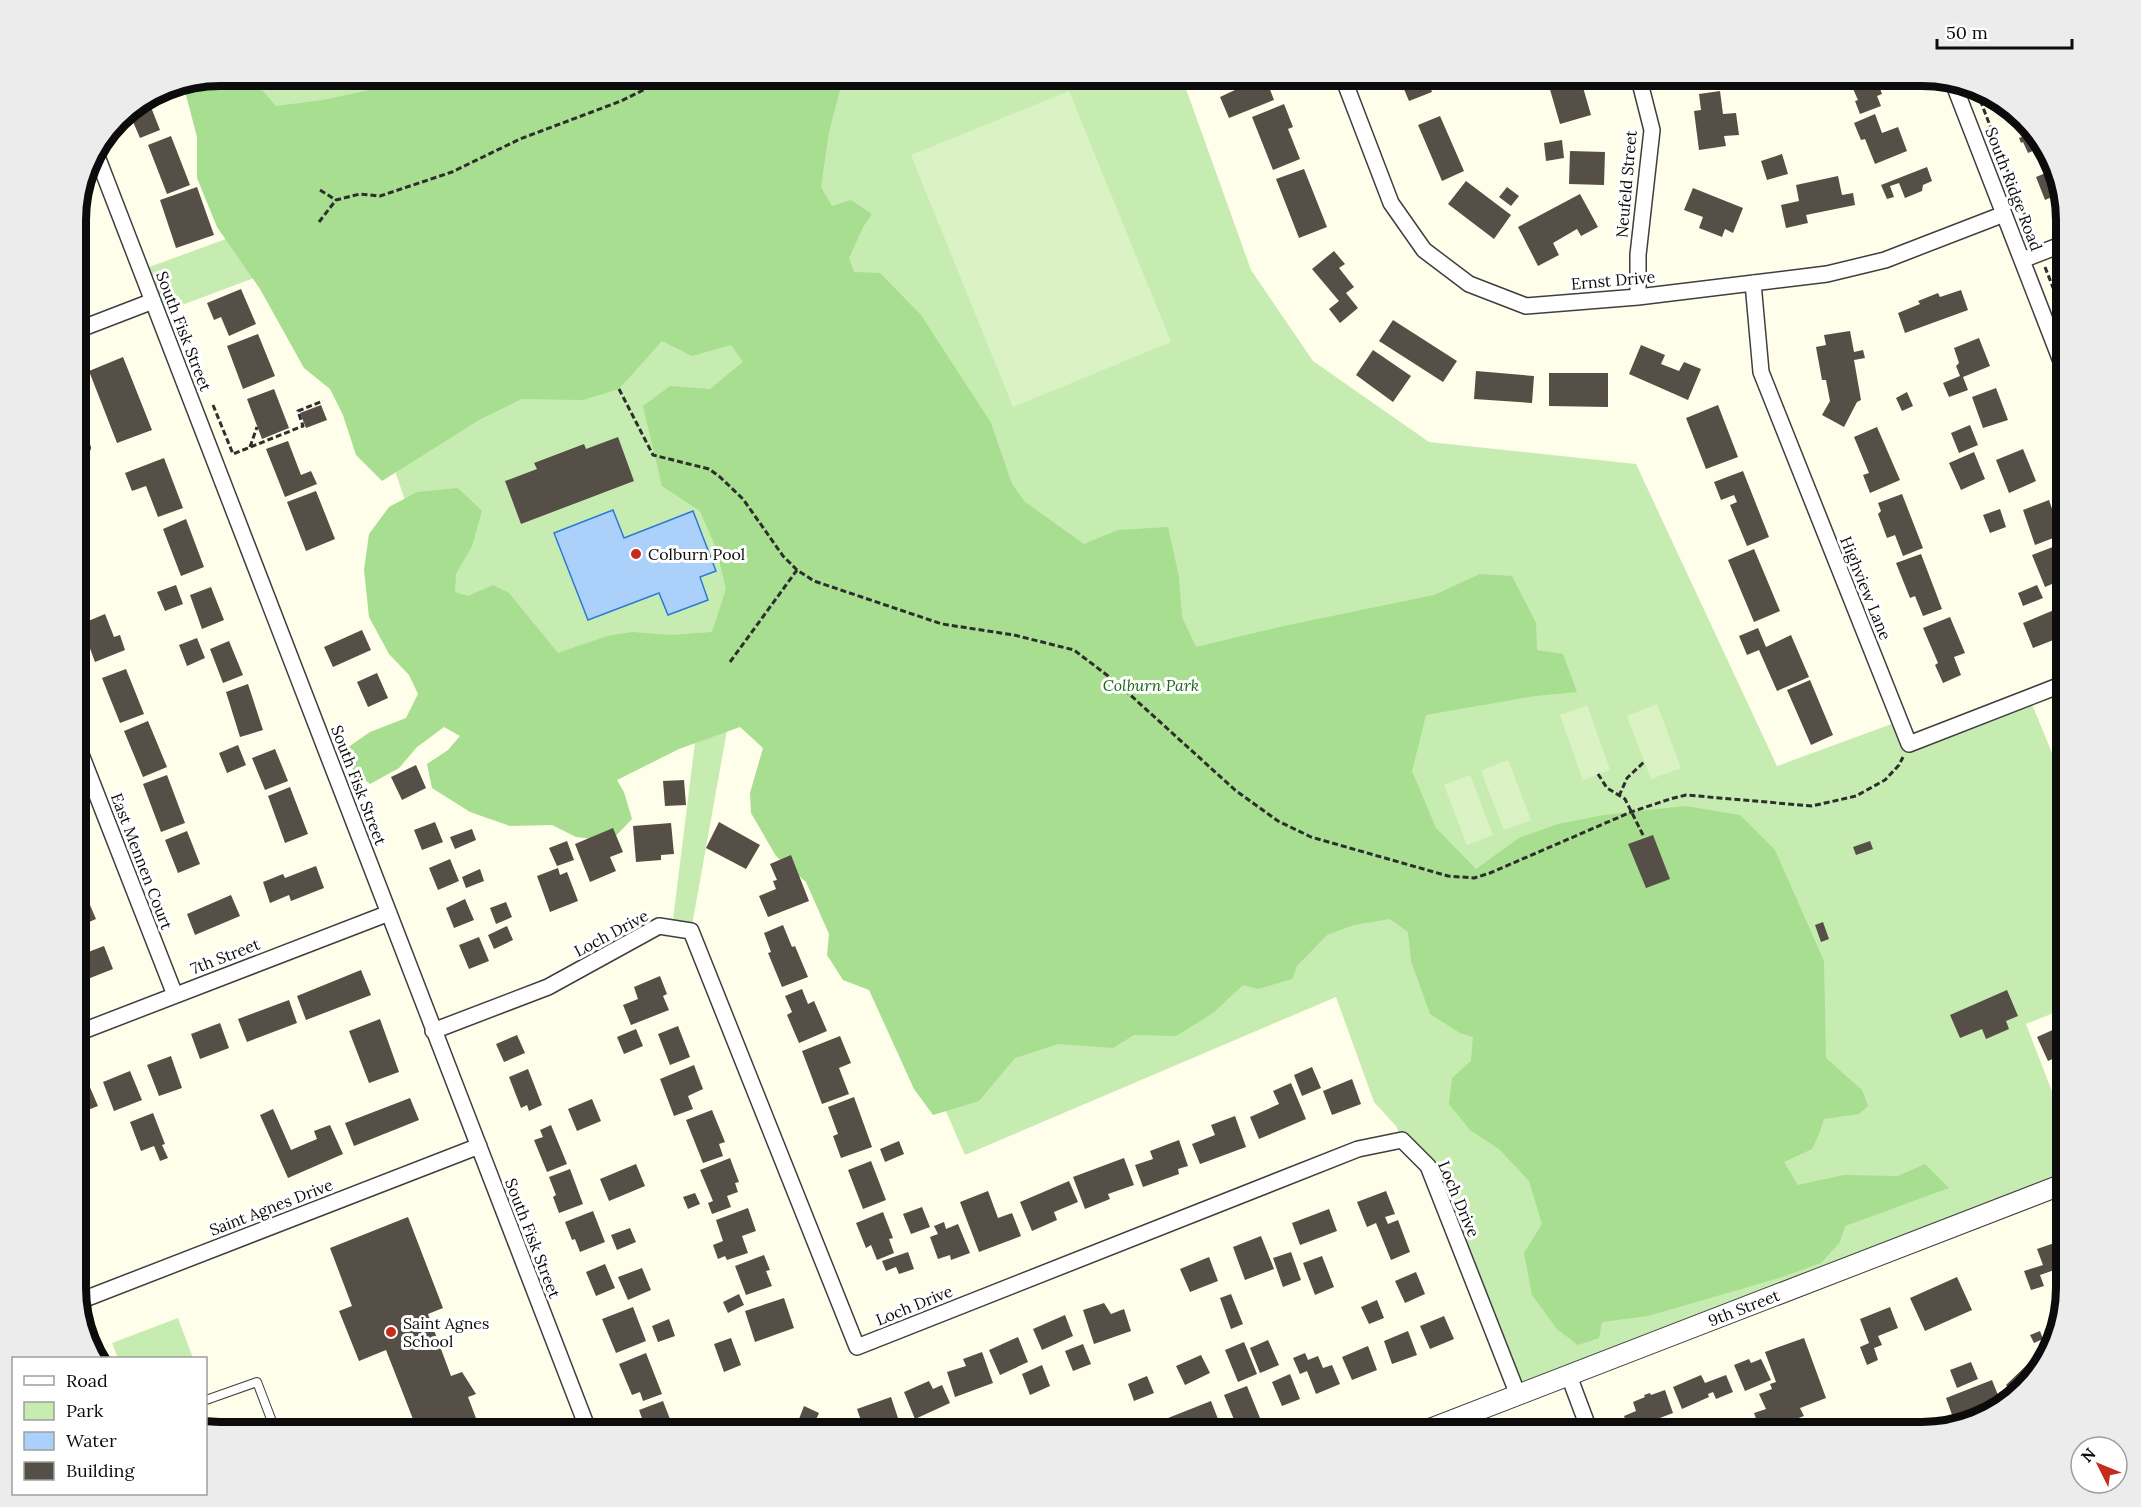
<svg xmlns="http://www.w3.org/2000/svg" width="2141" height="1507" viewBox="0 0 2141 1507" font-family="Lora,serif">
<rect width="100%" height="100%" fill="#fffeea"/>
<!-- green -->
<path fill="#c7ecb1" d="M229,75h952l70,195 62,91 116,81 207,22 141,302 123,-45 9,23 120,-47 37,90v221l-40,16 40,104v55l-548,212 -90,-229 -26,-26 -6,-14 -22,-24 -38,-105 -371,158 -196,-451 -40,15 -38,212 -19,-3 25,-202 -188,81 -188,-554 -163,61 -17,-44 148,-54z
M178,1318l15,40h-75l-6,-15z"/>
<!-- forest -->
<path fill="#a7de8f" d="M219,75h37l6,15 14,16 47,-6 56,-12 22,-13h443l-15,57 -8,55 11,19 19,-6 21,14 -9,13 -14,31 5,14 26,1 41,42 70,108 21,61 13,18 59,42 34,-14 50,-3 11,50 3,40 14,30 83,-20 155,-32 46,-21 32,2 24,47 1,27 26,4 14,38 -42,4 -109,19 -14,56 24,57 40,41 43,-31 39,-14 46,-9 81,-9 55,9 35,35 49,111 2,97 36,32 6,16 -9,8 -35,5 -5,15 -7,15 -28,13 14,23 46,-10 54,1 27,-12 24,24 -104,38 -5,16 -19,21 -42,15 -131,38 -46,6 -3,16 -21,7 -21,-16 -25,-34 -8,-42 18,-29 -13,-43 -30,-32 -29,-19 -21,-26 3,-26 19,-17 2,-24 -13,-4 -30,-19 -19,-53 -3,-29 -18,-13 -36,6 -27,10 -30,31 -5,13 -34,10 -15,-4 -30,28 -37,23 -42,-1 -21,13 -55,-4 -43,14 -36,43 -46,14 -19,-26 -45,-99 -26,-10 -16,-25 2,-21 -23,-52 -30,-26 -25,-43 -1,-20 13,-45 -23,-21 -61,22 -62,31 7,12 8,27 -21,22 -35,-4 -24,-12 -42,1 -40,-14 -38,-24 -5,-24 21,-14 12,-14 -16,-9 -27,20 -18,21 -29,16 -17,-14 -6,-22 23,-16 36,-14 12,-24 -9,-19 -20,-21 -20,-37 -5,-47 5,-36 20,-27 28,-15 41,-4 24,23 -10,35 -16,28 -1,18 13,4 25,-11 16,8 49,60 49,-17 25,-4 39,3 41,-3 14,-43 -10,-41 -16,-37 -38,-25 -19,-80 27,-20 40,3 33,-27 -12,-17 -39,11 -30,-15 -43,48 -36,11 -61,-1 -43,21 -97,61 -26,-26 -13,-40 -13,-26 -26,-21 -44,-79 -43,-62 -20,-49v-41l-11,-42 2,-14z"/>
<!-- pitch -->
<path fill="#dbf3c4" d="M1069,91l102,251 -158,65 -102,-252z
M1657,704l24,64 -30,11 -24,-63z
M1587,705l23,65 -27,10 -23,-65z
M1508,760l23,60 -27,10 -23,-59z
M1470,775l23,60 -26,10 -23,-60z"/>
<!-- water -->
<path fill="#abd1fb" stroke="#2c79d7" stroke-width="1.5" d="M613,510l11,28 69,-27 23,60 -16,6 8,23 -40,15 -9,-22 -71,27 -34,-87z"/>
<!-- building -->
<path fill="#554f47" d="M1229,75h42v2l-5,2 8,21 -45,18 -9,-21 15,-7z
M1398,75h28l6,17 -23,9z
M1840,75h43l1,2 -7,3 5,14 -5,2 4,10 -21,8 -5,-13 3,-1 -8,-18 -6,2z
M1580,77l11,38 -31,9 -11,-38z
M1720,91l3,23 13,-1 3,22 -15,1 2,10 -27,4 -5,-39 7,-1 -2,-16z
M147,97l13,33 -20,8 -12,-28z
M1284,104l9,23 -5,2 12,30 -27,11 -21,-53z
M1875,114l7,19 16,-6 9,24 -32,13 -10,-25 -4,1 -7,-17z
M1440,116l24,55 -22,10 -24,-56z
M2023,122l22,24 -17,7 -5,-11 -2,1 -2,-5 3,-1 -5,-13z
M171,136l19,49 -23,9 -19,-49z
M1562,140l2,18 -18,3 -2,-18z
M1570,151l35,1 -1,33 -35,-1z
M1782,154l6,20 -21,6 -6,-19z
M1927,167l5,14 -9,4 -1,6 -17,7 -6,-15 -9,3 4,11 -7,2 -6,-14z
M1304,169l23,58 -28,11 -23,-59z
M2053,170l6,24 -14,6 -9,-23z
M1838,176l4,19 11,-2 2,12 -49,10 2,8 -22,5 -5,-23 18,-4 -3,-16z
M1466,181l45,34 -17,24 -46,-35z
M197,187l17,48 -38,13 -16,-48z
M1507,187l12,9 -8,10 -12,-9z
M1693,188l50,20 -10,25 -8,-4 -3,8 -23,-9 4,-11 -19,-7z
M1580,194l18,33 -17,9 -4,-7 -24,14 6,12 -21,11 -20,-39z
M1334,251l11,13 -6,4 15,19 -8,6 12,15 -18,15 -11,-14 10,-8 -27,-32z
M241,289l15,35 -27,12 -8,-19 -7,3 -7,-17z
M1961,290l7,20 -63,23 -7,-20 22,-9 -2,-3 20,-8 2,4z
M1393,320l64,41 -14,21 -64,-41z
M1850,331l4,21 9,-2 2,8 -11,2 7,40 -4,2 -13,25 -22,-12 8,-14 -4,-21h-4l-6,-33 10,-2 -2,-10z
M258,334l17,42 -32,13 -16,-43z
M1979,338l11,28 -27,11 5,13 -19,7 -6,-14 17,-7 -4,-10 3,-3 -5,-15z
M1641,345l24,10 -4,9 18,7 5,-9 17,7 -13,31 -59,-26z
M1373,350l38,26 -18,26 -37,-27z
M123,357l29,73 -35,13 -28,-72z
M1476,371l58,5 -2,27 -58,-4z
M1549,373h59v34l-59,-1z
M1996,388l12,32 -25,8 -11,-31z
M274,389l15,39 -27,11 -15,-40z
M1907,392l6,14 -11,5 -6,-13z
M321,405l6,15 -21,8 -6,-15z
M1718,405l20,52 -32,12 -20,-51z
M1970,425l8,20 -19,8 -8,-20z
M1877,427l23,53 -30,13 -7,-18 6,-2 -15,-36z
M618,437l16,44 -113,43 -16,-43 32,-12 -3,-6 50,-19 2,5z
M288,441l13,34 10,-4 6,13 -32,13 -19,-48z
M2023,449l13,32 -27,12 -13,-33z
M1974,452l11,27 -24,11 -12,-27z
M164,458l19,50 -25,9 -12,-31 -14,5 -7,-18z
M1743,471l26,66 -22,9 -17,-41 7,-3 -3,-7 -13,5 -7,-18z
M316,491l19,48 -29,12 -19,-49z
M1902,494l21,54 -20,8 -8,-21 -8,3 -9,-24 3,-3 -3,-8z
M2049,500l12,35 -26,10 -12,-35z
M2000,509l6,18 -16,6 -7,-18z
M186,519l18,48 -23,9 -18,-47z
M2058,545l8,20v13l-21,9 -13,-32z
M1754,549l26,62 -26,11 -26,-62z
M1921,554l21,55 -19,7 -8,-20 -5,2 -14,-35z
M176,585l7,19 -18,7 -8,-19z
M2037,585l6,13 -20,8 -5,-13z
M211,587l13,33 -22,9 -12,-34z
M2066,605v30l-33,13 -10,-25z
M105,614l9,23 6,-2 5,15 -30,12 -14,-38z
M1950,617l15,36 -11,4 7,18 -18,8 -8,-18 3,-2 -15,-35z
M1758,628l8,19 25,-12 18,42 -32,14 -18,-41 -12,5 -8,-19z
M362,630l9,20 -38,17 -9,-20z
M197,638l8,20 -18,8 -8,-21z
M229,641l14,34 -20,8 -13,-34z
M126,669l18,45 -24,9 -18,-45z
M377,673l11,25 -20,9 -11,-25z
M1810,680l23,55 -22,10 -24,-55z
M248,684l15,46 -23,7 -14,-45z
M148,721l19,46 -24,10 -19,-46z
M2066,730v25l-9,-21z
M238,745l8,20 -19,8 -8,-20z
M275,749l13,32 -23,9 -13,-32z
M416,765l10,23 -24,12 -11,-23z
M167,775l18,48 -24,9 -18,-48z
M684,780l2,25 -21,1 -2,-25z
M290,787l18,47 -23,9 -17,-47z
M435,822l8,20 -21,8 -8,-20z
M719,822l41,23 -14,24 -40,-21z
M671,823l3,31 -13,1v5l-25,2 -3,-36z
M613,828l10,24 -13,5 6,14 -26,11 -15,-38z
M472,829l4,11 -21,9 -5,-12z
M187,831l13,33 -22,9 -13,-33z
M1653,835l17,44 -24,9 -18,-44z
M567,841l7,19 -17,6 -8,-18z
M1870,841l3,8 -17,6 -3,-8z
M791,855l18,46 -41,16 -9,-21 17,-7 -3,-8 4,-1 -7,-16z
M450,859l9,22 -21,9 -9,-22z
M316,866l8,22 -33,13 -2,-6 -19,8 -7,-21 20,-8 2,4z
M558,868l2,7 7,-3 11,29 -28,11 -13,-36z
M480,869l4,12 -18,7 -4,-11z
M78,877l18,42 -21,9v-50z
M231,895l9,21 -45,19 -8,-21z
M465,899l9,21 -20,8 -8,-20z
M506,902l6,15 -16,7 -6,-16z
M1823,922l6,17 -8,3 -6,-17z
M783,925l9,22 3,-1 13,31 -26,10 -14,-34 3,-1 -7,-19z
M507,926l6,14 -19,9 -6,-14z
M479,937l10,24 -20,8 -10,-24z
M104,946l9,23 -38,15v-27z
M361,970l10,25 -65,25 -9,-24z
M660,976l7,18 -4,2 6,14 -38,15 -8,-20 15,-6 -4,-12z
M802,989l6,15 6,-3 13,30 -28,12 -12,-28 5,-3 -7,-16z
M2007,990l11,26 -12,5 3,8 -23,10 -4,-10 -22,9 -10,-23z
M289,1000l8,23 -50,19 -9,-23z
M380,1019l19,53 -30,11 -20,-52z
M220,1023l9,25 -29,11 -9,-25z
M2066,1024v29l-18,8 -11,-24z
M678,1026l12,31 -20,8 -12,-31z
M636,1029l7,17 -19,8 -7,-17z
M517,1035l8,18 -21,9 -8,-18z
M840,1036l11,27 -12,5 10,26 -27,10 -20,-53z
M171,1056l11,32 -23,8 -12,-31z
M694,1065l9,24 -15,7 5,13 -19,7 -14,-37z
M1312,1067l9,21 -19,8 -8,-21z
M528,1069l14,36 -13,6 -2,-6 -6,3 -12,-31z
M130,1071l12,29 -28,11 -11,-29z
M1352,1079l9,25 -29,11 -9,-24z
M1291,1083l15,36 -47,20 -9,-22 29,-13 -6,-13z
M89,1085l9,21 -23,9v-25z
M854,1097l18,50 -31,11 -8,-22 5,-2 -10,-27z
M410,1098l9,22 -65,26 -9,-23z
M592,1099l9,22 -24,10 -9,-22z
M273,1109l18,41 26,-11 -3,-8 16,-6 13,29 -55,24 -28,-63z
M712,1110l13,32 -6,2 4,12 -20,7 -17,-43z
M153,1113l12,31 -3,1 6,13 -8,3 -6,-15 -13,5 -11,-29z
M1235,1116l11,31 -46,17 -8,-20 23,-9 -4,-10z
M551,1125l16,39 -20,8 -13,-32 9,-3 -3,-7z
M1179,1140l9,26 -10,3 1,5 -36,13 -8,-22 18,-6 -3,-8z
M899,1141l5,13 -19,8 -5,-13z
M730,1158l9,24 -4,1 3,9 -11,4 4,11 -19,7 -4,-11 5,-2 -13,-31z
M1124,1158l10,27 -26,9 2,5 -25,10 -12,-32z
M871,1161l15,39 -23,9 -15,-39z
M636,1164l9,22 -36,15 -9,-22z
M570,1169l13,35 -24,9 -6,-16 3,-2 -7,-18z
M1069,1181l9,21 -24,10 3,8 -25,11 -12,-29z
M988,1191l10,27 14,-5 9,23 -42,16 -19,-50z
M1386,1191l9,23 -10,3 3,7 10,-4 12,32 -19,8 -15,-37 -9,4 -10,-25z
M695,1193l5,11 -12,5 -5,-12z
M922,1207l8,20 -19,7 -8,-20z
M748,1208l8,23 -14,5 6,17 -21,7 -2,-4 -7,3 -5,-14 10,-4 -7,-21z
M1329,1209l8,22 -37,14 -8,-22z
M593,1211l12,31 -25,10 -5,-13 -3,1 -7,-18z
M883,1212l10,26 -4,1 5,14 -17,7 -6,-15 -5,3 -10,-25z
M408,1217l35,91 -15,6 23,62 11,-4 14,22 -8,3 9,24 -9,3 4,8h-54l-32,-82 -27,11 -20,-50 13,-5 -22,-58z
M944,1222l2,7 12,-5 12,29 -19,7 -1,-5 -12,4 -8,-22 8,-3 -4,-8z
M630,1228l6,14 -19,8 -6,-15z
M1261,1236l13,33 -29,11 -12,-33z
M2066,1239v27l-26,9 4,11 -13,4 -7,-19 19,-6 -6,-16z
M908,1252l6,17 -15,5 -3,-7 -10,4 -4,-10z
M1291,1252l10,28 -18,7 -10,-29z
M764,1255l6,15 -4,1 6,15 -26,9 -11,-29z
M1322,1256l12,31 -19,8 -12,-32z
M1209,1257l9,24 -28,11 -10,-23z
M605,1264l10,24 -19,8 -10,-24z
M642,1268l9,22 -23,10 -10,-23z
M1416,1272l9,22 -20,9 -10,-22z
M1957,1277l15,33 -47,21 -15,-33z
M739,1294l5,11 -16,8 -5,-11z
M1231,1294l12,30 -12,5 -11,-31z
M784,1298l10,30 -39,14 -10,-31z
M1377,1300l7,18 -15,6 -8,-17z
M1104,1303l7,11 13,-5 7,22 -37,13 -11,-34z
M633,1307l13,34 -30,12 -14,-34z
M1890,1307l8,21 -20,8 4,9 -8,3 4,12 -11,5 -7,-18 9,-4 -9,-24z
M1065,1315l8,21 -31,14 -9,-21z
M1444,1316l10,23 -24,10 -10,-23z
M669,1319l6,17 -17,6 -6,-16z
M1408,1331l9,24 -25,9 -8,-23z
M2040,1331l3,8 -9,4 -4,-8z
M1018,1337l10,25 -28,13 -11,-25z
M731,1338l10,27 -17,7 -10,-28z
M1804,1338l22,60 -26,10 4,8 -19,7 4,9h-28l-7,-19 12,-4 -7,-15 13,-5 -2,-5 6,-2 -11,-30z
M1268,1340l11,25 -19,8 -10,-25z
M1244,1342l13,32 -19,8 -13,-32z
M1083,1344l8,20 -18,7 -8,-20z
M1368,1346l9,24 -25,10 -10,-23z
M982,1352l11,31 -38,14 -8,-25 19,-6 -3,-7z
M646,1353l16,41 -19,7 -3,-9 -8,3 -13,-31z
M1305,1353l3,7 10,-4 5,12 9,-3 8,19 -24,10 -9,-23 -7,3 -7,-16z
M1201,1355l9,18 -25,12 -9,-19z
M1749,1359l2,4 10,-4 10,21 -26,11 -11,-26z
M2032,1360l8,9 -26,25 -8,-9z
M1971,1362l7,17 -21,9 -7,-18z
M1042,1365l8,21 -20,9 -8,-21z
M1290,1374l10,25 -18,7 -10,-24z
M1701,1375l4,8 21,-8 7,17 -17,7 -3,-7 -5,2 1,3 -27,12 -9,-22z
M1147,1376l7,17 -20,8 -6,-17z
M1992,1380l10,25 -8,8 -39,10 -9,-25z
M929,1381l4,8 9,-4 8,18 -35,16 -11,-27z
M1247,1386l13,32 -23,9 -13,-32z
M1665,1390l8,23 -29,11 2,5 -16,3 -6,-16 12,-5 -3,-9 12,-5 -1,-2 6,-2 1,2z
M891,1397l9,27 -22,8h-13l-8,-23z
M663,1401l12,31h-28l-8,-22z
M1211,1401l12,31h-50l-5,-14z
M804,1406l15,7 -5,11 21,8h-41z
M1937,1418l3,9 -18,5h-24z
M1155,1422l4,10h-29z
M1874,1424l3,8h-24z"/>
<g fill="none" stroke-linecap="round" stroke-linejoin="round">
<!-- service casing -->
<g stroke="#3f3f3f" stroke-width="10">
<path id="service" d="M83,179l19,-9
M75,293l13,33
M75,418l11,30 -11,4
M78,1302l22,56
M206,1400l51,-18 19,50"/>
</g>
<!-- minor casing -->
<g stroke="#3f3f3f" stroke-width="18">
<path id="minor" d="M1342,75l49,128 33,47 45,34 57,22 112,-9 189,-23 58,-14 119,-46
M1638,75l14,55 -14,125v42
M1954,85l112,289
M95,151l494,1281
M2022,260l44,-17
M1753,283l8,89 148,372 157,-61
M75,331l78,-30
M75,739l100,256
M433,1031l115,-44 111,-61 32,5 166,416 501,-198 44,-9 26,26 90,229
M75,1034l314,-121
M77,1302l402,-156
M1569,1376l21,56"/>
</g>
<!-- tertiary casing -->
<g stroke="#3f3f3f" stroke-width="22">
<g id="tertiary">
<path id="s1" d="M1422,1432l644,-249"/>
</g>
</g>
<!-- path -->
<path stroke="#2e2e2e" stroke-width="3" stroke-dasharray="6 3" stroke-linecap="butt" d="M1977,92l57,147
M320,190l16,10
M319,222l17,-22 24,-6 20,2 72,-24 68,-33 101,-38 53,-26
M2045,267l21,54
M619,389l34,66 56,14 11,8 23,22 40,57 14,14 17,11 128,43 72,11 60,15 42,32 119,108 43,31 33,16 137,39 26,2 16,-5 141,-61 39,-13 16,-4 126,11 44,-10 29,-16 14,-15 4,-8
M213,405l20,49 70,-28 -5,-15 25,-10
M250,447l7,-20
M730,662l67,-92
M1598,774l9,14 18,11 19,38
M1619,796l8,-18 17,-16"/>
<!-- service -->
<use href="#service" stroke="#fff" stroke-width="8"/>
<!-- minor -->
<use href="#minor" stroke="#fff" stroke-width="15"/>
<!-- tertiary -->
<use href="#tertiary" stroke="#fff" stroke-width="20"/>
</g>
<!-- markers -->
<g fill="#c52c1a" stroke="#fff" stroke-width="2">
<circle cx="636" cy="554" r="6"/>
<circle cx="391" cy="1332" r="6"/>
</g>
<g text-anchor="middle" stroke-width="6" stroke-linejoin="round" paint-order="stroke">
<!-- street labels -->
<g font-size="16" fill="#0c0c0c" stroke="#fff">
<text transform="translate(1626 184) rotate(-85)" y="6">Neufeld Street</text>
<text transform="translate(2014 189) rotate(69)" y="6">South Ridge Road</text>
<text transform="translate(1613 280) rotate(-5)" y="6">Ernst Drive</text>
<text transform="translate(184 331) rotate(69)" y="6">South Fisk Street</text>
<text transform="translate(1866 588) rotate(68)" y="6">Highview Lane</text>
<text transform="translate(359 785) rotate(69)" y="6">South Fisk Street</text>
<text transform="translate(142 861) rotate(69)" y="6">East Mennen Court</text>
<text transform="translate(611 933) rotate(-28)" y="6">Loch Drive</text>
<text transform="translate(225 956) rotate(-21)" y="6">7th Street</text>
<text transform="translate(1459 1199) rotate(67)" y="6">Loch Drive</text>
<text transform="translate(271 1207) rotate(-21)" y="6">Saint Agnes Drive</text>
<text transform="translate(533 1238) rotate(69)" y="6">South Fisk Street</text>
<text transform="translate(914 1305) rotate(-22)" y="6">Loch Drive</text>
<text dy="6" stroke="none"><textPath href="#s1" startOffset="345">9th Street</textPath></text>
</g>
<!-- poi labels -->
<g font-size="16" fill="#0c0c0c" stroke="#fff" text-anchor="start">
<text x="648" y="560">Colburn Pool</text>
<text x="403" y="1329">Saint Agnes<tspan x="403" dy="18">School</tspan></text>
</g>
<!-- park labels -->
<g font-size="16" font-style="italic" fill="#1c6718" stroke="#fff">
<text x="1151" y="691">Colburn Park</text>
</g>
</g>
<!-- crop -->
<path d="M0 0H2141V1507H0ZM220 86H1922A134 134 0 0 1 2056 220V1288A134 134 0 0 1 1922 1422H220A134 134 0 0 1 86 1288V220A134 134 0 0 1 220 86Z" fill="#ececec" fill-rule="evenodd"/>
<path fill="none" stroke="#0c0c0c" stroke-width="8" d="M220 86H1922A134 134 0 0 1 2056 220V1288A134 134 0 0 1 1922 1422H220A134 134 0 0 1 86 1288V220A134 134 0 0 1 220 86Z"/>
<!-- legend -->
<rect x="12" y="1357" width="195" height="138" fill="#ffffff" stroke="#9e9e9e" stroke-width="1.5"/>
<rect x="24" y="1376" width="30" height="9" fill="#ffffff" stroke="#9e9e9e" stroke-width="1.5"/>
<text x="66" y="1387" font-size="18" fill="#0c0c0c">Road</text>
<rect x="24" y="1402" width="30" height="18" fill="#c7ecb1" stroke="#9e9e9e" stroke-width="1.5"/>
<text x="66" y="1417" font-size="18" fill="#0c0c0c">Park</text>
<rect x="24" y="1432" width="30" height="18" fill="#abd1fb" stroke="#9e9e9e" stroke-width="1.5"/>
<text x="66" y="1447" font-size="18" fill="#0c0c0c">Water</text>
<rect x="24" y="1462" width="30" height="18" fill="#554f47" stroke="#9e9e9e" stroke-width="1.5"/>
<text x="66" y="1477" font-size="18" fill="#0c0c0c">Building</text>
<!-- north arrow -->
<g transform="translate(2099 1465) rotate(313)"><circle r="28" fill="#ffffff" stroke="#9e9e9e" stroke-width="1.5"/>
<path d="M0-4.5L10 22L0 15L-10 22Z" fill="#c52c1a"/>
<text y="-9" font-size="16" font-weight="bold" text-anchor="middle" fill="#0c0c0c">N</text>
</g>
<!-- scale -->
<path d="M1937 39v9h135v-9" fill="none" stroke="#0c0c0c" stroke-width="3"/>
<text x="1946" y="39" font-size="18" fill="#0c0c0c" stroke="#ffffff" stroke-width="4.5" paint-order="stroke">50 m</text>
</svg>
